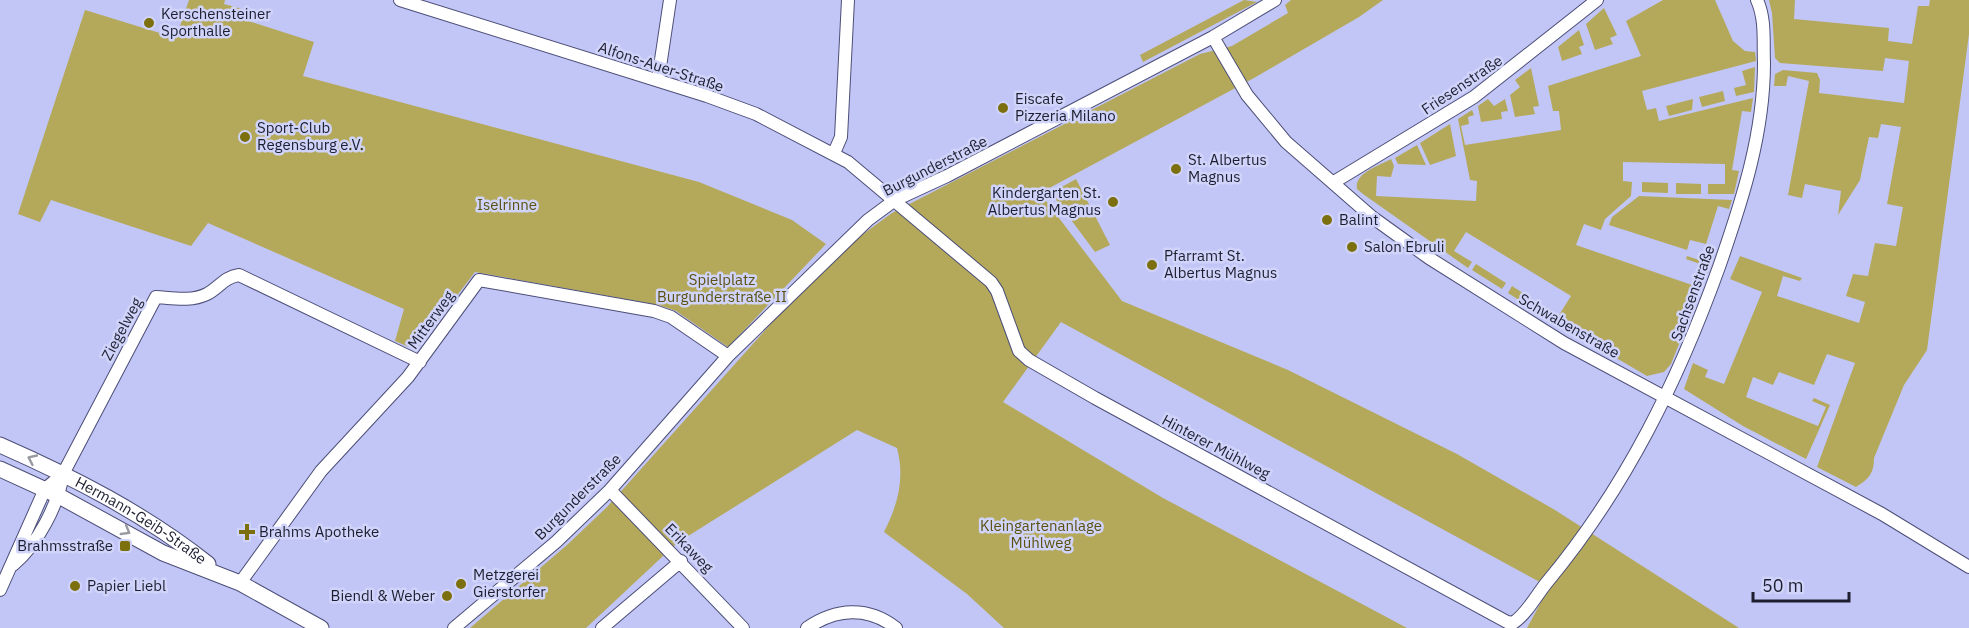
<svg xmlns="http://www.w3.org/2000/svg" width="1969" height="628" viewBox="0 0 1969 628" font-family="'IBM Plex Sans',sans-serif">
<rect width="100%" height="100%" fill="#c2c6f6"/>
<!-- green -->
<path fill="#b4a95a" d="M189,0h36l-1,4 18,5 -3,9 75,24 -11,34 396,106 93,38 34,24 -98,103 -52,-36 -17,-6 -184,-33 -58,76 -8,-1 -14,-6 9,-32 -196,-86 -17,23 -140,-46 -11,22 -22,-8 67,-204 91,28z
M1244,0l13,2 -114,60 -3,-7z
M1291,0h92l-24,17 -105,61 -214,115 82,108 166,69 169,84 98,56 184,118h-212l22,-41 -488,-265 -58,80 160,96 244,130h-403l-37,-34 -83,-62c14,-28 21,-53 13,-84l-40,-18 -180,113 -91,85h-116l97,-83 40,-38 169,-189 75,-75 41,-30 308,-159 32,-8 56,-33 -3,-8z
M1663,0h52l18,41 12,10 10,1 1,9 -114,30 5,19 9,-2 3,13 94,-23 -2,14 -9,-1 -10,59 7,1 -5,23h-26v-10h17v-20l-102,-2v19l9,1 -1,14 -26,23 -4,11 -17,-6 -8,21 116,40 8,-21 -14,-5 1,-3 24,8 -40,100 -7,8 -17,4 -106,-62 5,-7 13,8 12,-19 -105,-64 -12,19 18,11 -4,6 -105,-74 -6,-5c-3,-16 22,-23 34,-30l3,7 -3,11 -14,-1 -1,20 100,5 1,-20 -7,-1 -12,-61 14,-9 2,5 -6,2 1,7 -8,2 4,19 96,-15 -2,-19h-6l-5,-25 93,-30 -15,-35z
M1769,0h26l-1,19 95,9 -1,13 24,3 6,-38h11l1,-6h39v34l-42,316 -23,35 -30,73c0,15 -5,21 -18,29l-39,-20 38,-104 -28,-9 -13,31 -35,-13 -6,13 -20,-8 -7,20 72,29 8,-19 -14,-6 2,-3 16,7 -24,54 -63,-33 -59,-37 9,-26 15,7 -3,7 19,7 38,-92 -32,-13 10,-23 62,22 -2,3 -17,-5 -6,20 82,27 6,-21 -19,-6 7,-22 15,2 7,-33 21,3 7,-39 -16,-3 14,-77 -20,-3 -3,14 -9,-1 -9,43 -22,35 3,-24 -36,-7 -3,14 -14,-3 21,-114 -21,-5 -2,10h-12l1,-12 8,-4 34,3 3,7 -1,13 85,10 5,-42 -24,-3 -2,13 -103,-8 -5,-5 -3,-45z
M1604,8l13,27 -7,3 3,6 -18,6 -9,-26z
M1579,30l5,15 -5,2 3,7 -20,7 -4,-14z
M1755,67l-1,25 -18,4 -2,-8 12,-3 -4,-14z
M1531,68l8,38 -6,1 2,7 -20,3 -5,-22 10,-8 -5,-7z
M1723,91l2,10 -23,6 -3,-10z
M1488,99l6,7 11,-7 3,12 -7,1 1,7 -21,3 -3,-16z
M1693,99l-1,11 -23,6 -3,-10z
M1450,124l6,32 -26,9 -10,-22z
M1417,145l9,20 -28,-1 -3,-6z
M1076,179l34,66 -15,7 -44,-59z
M1642,182l26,1v10l-26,-1z
M1676,183l25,1v10h-25z
M1639,196l93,4 -3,9 -11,-3 -12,38 -16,-4 -3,10 -78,-25 3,-8z
M1476,264l30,19 -4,6 -30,-19z
M1512,286l28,18 -4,7 -28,-18z"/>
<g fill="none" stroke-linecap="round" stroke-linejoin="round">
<!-- minor casing -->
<g stroke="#4c4e77" stroke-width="14">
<path id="minor" d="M400,0l307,96 49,18 92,48 143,120 6,9 22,60 10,9 66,38 412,224 6,1c14,-9 24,-29 35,-42 78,-94 130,-200 171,-314 23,-66 45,-133 45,-204 -1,-21 2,-43 -7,-63
M1213,37l34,58 39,47 86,75 57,41 135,85 318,171 87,53
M658,80l12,-80
M834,153l7,-16 7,-137
M1334,182l140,-85 123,-97
M610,490l133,138
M13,565c25,-21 45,-60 50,-91l93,-177c16,1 35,5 51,-3 12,-6 17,-17 32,-19l181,87
M240,583l81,-112 87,-94 71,-97 175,31 17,6 57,39
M0,590l45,-101 18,-15
M454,628l102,-86 54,-52 118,-134 140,-136 27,-20 52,-24 266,-139 62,-37
M602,628l79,-67
M807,628c29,-20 61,-22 89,0"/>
</g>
<!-- tertiary casing -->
<g stroke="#4c4e77" stroke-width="17">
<g id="tertiary">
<path id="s1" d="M0,445c73,32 145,69 208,119"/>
<path d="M0,469l59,27 104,57 77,30 81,45"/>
</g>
</g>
<!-- minor -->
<use href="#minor" stroke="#fff" stroke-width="12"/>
<!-- tertiary -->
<use href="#tertiary" stroke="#fff" stroke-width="15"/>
</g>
<!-- one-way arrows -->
<defs><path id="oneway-chevron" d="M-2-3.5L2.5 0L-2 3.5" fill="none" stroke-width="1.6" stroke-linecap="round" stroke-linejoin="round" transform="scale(1.5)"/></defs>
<g stroke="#999aa1">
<use href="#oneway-chevron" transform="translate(32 459) rotate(-155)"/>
<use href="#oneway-chevron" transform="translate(126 531) rotate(30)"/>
</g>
<!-- markers -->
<g fill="#7c6f0d" stroke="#d1d4fa" stroke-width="2">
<circle cx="149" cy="23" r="6"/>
<circle cx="1003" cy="108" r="6"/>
<circle cx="245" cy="137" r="6"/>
<circle cx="1176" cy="169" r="6"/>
<circle cx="1113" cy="202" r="6"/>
<circle cx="1327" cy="220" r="6"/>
<circle cx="1352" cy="247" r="6"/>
<circle cx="1152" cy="265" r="6"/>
<path d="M244 523h6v6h6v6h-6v6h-6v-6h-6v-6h6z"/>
<rect x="119" y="540" width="12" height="12" rx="3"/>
<circle cx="461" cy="584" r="6"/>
<circle cx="75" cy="586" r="6"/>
<circle cx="447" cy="596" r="6"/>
</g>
<g text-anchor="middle" stroke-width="5" stroke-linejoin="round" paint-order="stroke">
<!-- poi labels -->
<g font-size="15" fill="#1d1e2f" stroke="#d1d4fa" text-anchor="start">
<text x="161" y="19">Kerschensteiner<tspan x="161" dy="17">Sporthalle</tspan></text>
<text x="1015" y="104">Eiscafe<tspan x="1015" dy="17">Pizzeria Milano</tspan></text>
<text x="257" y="133">Sport-Club<tspan x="257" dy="17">Regensburg e.V.</tspan></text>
<text x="1188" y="165">St. Albertus<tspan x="1188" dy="17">Magnus</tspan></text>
<text x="1101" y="198" text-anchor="end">Kindergarten St.<tspan x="1101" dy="17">Albertus Magnus</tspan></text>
<text x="1339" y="225">Balint</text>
<text x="1364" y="252">Salon Ebruli</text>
<text x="1164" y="261">Pfarramt St.<tspan x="1164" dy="17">Albertus Magnus</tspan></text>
<text x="259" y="537">Brahms Apotheke</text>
<text x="113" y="551" text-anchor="end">Brahmsstraße</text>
<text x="473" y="580">Metzgerei<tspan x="473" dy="17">Gierstorfer</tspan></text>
<text x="87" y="591">Papier Liebl</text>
<text x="435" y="601" text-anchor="end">Biendl &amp; Weber</text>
</g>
<!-- street labels -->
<g font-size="15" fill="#1d1e2f" stroke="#d1d4fa">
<text transform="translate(661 67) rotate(18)" y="5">Alfons-Auer-Straße</text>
<text transform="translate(1462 85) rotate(-34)" y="5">Friesenstraße</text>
<text transform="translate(935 166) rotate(-27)" y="5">Burgunderstraße</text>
<text transform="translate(1693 293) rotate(-70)" y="5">Sachsenstraße</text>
<text transform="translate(431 320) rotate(-54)" y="5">Mitterweg</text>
<text transform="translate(1569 326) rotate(30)" y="5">Schwabenstraße</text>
<text transform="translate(122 329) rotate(-62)" y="5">Ziegelweg</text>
<text transform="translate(1216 447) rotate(28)" y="5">Hinterer Mühlweg</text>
<text transform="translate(578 497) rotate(-45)" y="5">Burgunderstraße</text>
<text dy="5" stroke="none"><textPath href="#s1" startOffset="160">Hermann-Geib-Straße</textPath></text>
<text transform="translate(689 548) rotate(46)" y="5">Erikaweg</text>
</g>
<!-- park labels -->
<g font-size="15" fill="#5b5210" stroke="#d1d4fa">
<text x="507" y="210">Iselrinne</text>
<text x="722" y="285">Spielplatz<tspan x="722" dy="17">Burgunderstraße II</tspan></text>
<text x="1041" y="531">Kleingartenanlage<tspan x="1041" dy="17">Mühlweg</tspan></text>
</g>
</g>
<!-- scale -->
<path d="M1753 592v9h96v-9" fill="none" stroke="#1d1e2f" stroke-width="3"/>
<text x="1762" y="592" font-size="18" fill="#1d1e2f" stroke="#d1d4fa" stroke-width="4.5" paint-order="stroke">50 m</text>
</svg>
